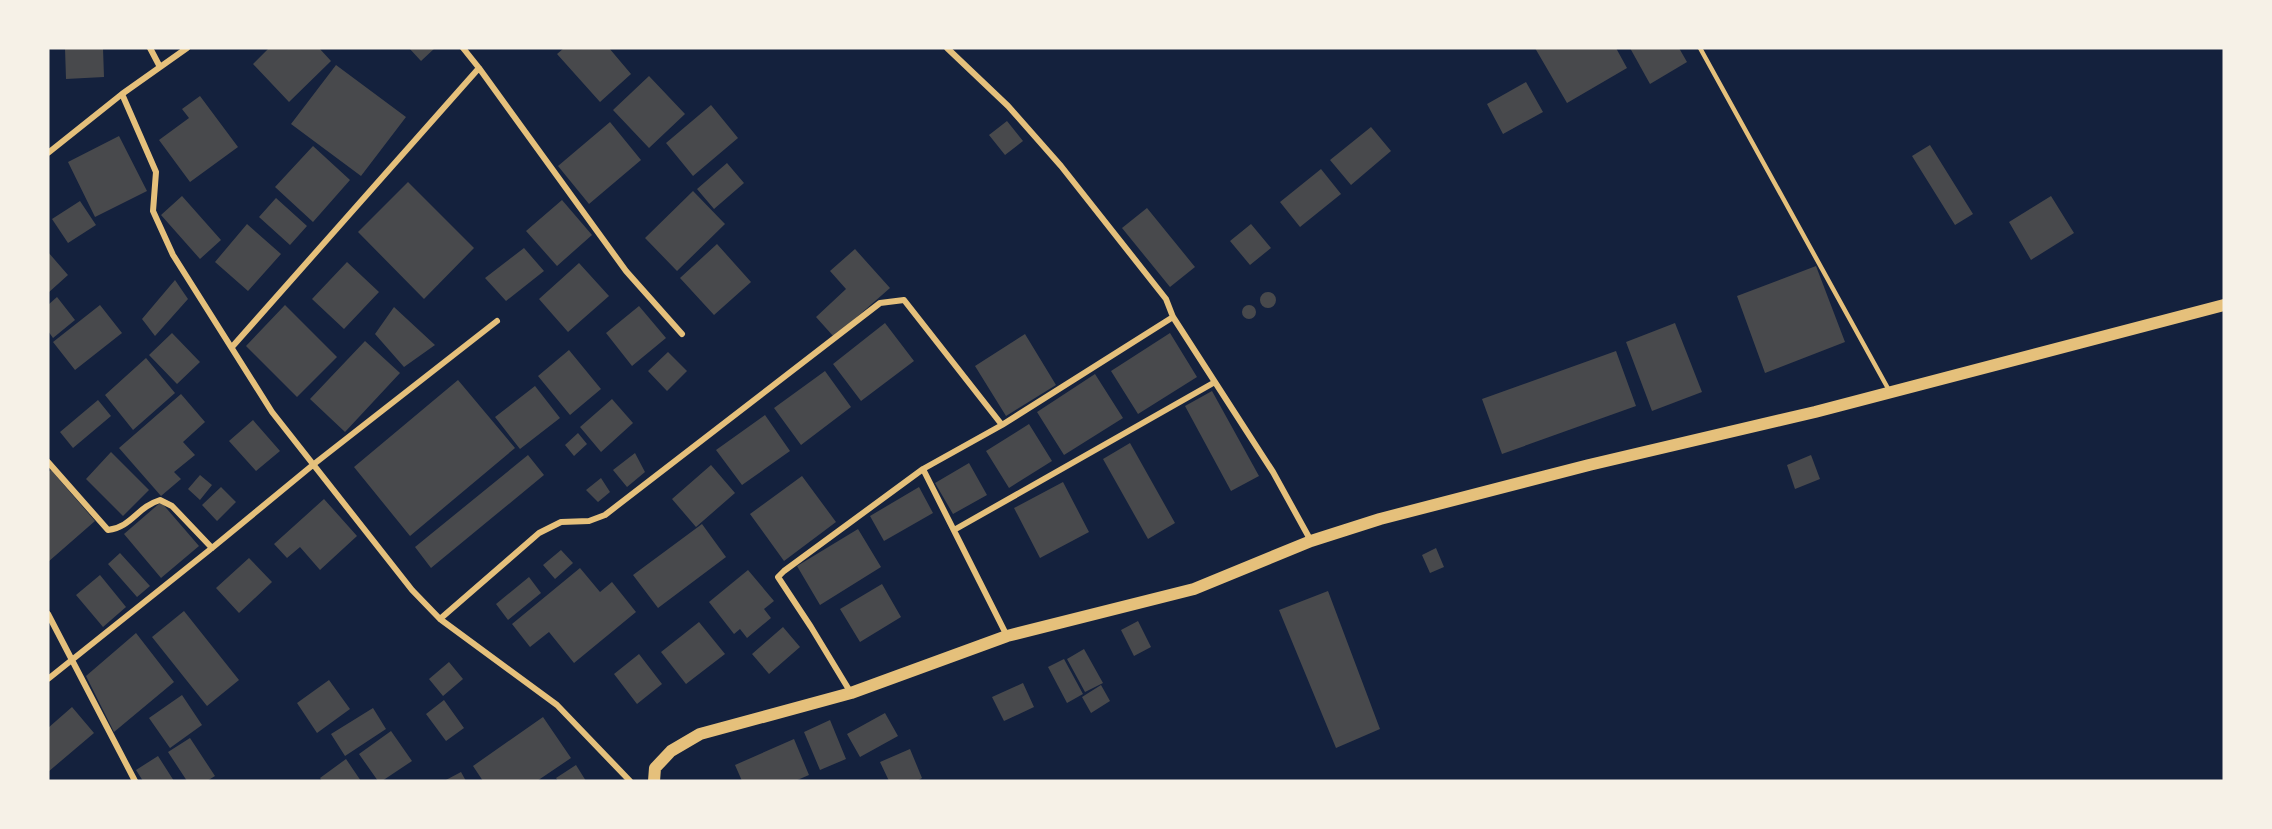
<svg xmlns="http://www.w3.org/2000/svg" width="2272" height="829" viewBox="0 0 2272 829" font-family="'Open Sans',sans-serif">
<rect width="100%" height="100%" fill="#14213d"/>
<!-- building -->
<path fill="#48494c" d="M65,48h38l1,29 -38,2z
M269,48h50l12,13 -42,41 -36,-38z
M409,48h26l-14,13z
M564,48h45l22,26 -31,28 -43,-48z
M1535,48h81l11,20 -60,35z
M1630,48h49l8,14 -37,22z
M336,65l70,52 -45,59 -70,-52z
M649,76l36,38 -36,34 -36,-38z
M1526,82l17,30 -40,22 -16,-30z
M200,96l38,51 -48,35 -31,-42 30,-22 -7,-9z
M711,105l27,33 -45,38 -27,-33z
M1007,121l16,20 -18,14 -16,-20z
M610,122l31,38 -52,44 -31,-38z
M1371,127l20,24 -40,34 -21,-25z
M119,136l28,55 -52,26 -27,-55z
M1930,145l43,69 -18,11 -43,-69z
M313,146l37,34 -37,42 -38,-35z
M727,163l17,20 -30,26 -17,-20z
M1321,169l20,25 -41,33 -20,-25z
M408,182l66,66 -50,51 -66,-67z
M693,191l32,33 -48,47 -32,-33z
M182,196l39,44 -21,19 -39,-44z
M2051,196l23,37 -43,27 -22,-38z
M276,198l31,28 -17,19 -31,-28z
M562,200l30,35 -35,31 -31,-35z
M80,201l16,24 -28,18 -16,-24z
M1147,208l48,59 -25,20 -48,-59z
M247,224l34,30 -33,37 -33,-29z
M1251,224l20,24 -21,17 -20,-24z
M717,244l34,38 -37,33 -34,-37z
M524,248l20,23 -38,30 -21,-23z
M855,249l35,39 -56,49 -18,-20 30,-28 -16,-18z
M48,252l20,23 -20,18z
M347,262l32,30 -35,37 -32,-30z
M579,263l30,33 -41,36 -29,-33z
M1816,266l29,76 -80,31 -28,-77z
M175,280l13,19 -33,37 -13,-17z
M1260 300a8 8 0 1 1 16 0a8 8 0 1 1-16 0Z
M57,297l18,23 -22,18 -5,-7v-26z
M100,305l22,28 -47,37 -22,-28z
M285,305l52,52 -40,40 -51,-51z
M1242 312a7 7 0 1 1 14 0a7 7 0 1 1-14 0Z
M639,306l27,32 -34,28 -26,-33z
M394,307l41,38 -31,22 -29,-33z
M885,323l29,38 -53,40 -28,-37z
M1675,323l27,69 -50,19 -26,-69z
M172,333l28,29 -23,22 -28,-29z
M1170,333l27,44 -59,37 -27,-43z
M1025,334l31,51 -50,31 -31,-50z
M365,341l35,32 -55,59 -35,-33z
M569,350l32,39 -31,26 -32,-39z
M1616,351l20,55 -134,48 -20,-55z
M668,352l19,19 -20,20 -19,-20z
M146,358l29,35 -42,37 -28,-35z
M825,371l26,36 -50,38 -27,-37z
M1095,374l28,44 -59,37 -27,-43z
M458,380l57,68 -105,88 -56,-69z
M535,386l25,32 -40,31 -25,-32z
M1212,391l47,85 -28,15 -46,-85z
M181,394l24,28 -22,20 12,13 -21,17 7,7 -20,17 -42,-48z
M612,399l21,24 -32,29 -21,-25z
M98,400l13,16 -38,32 -13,-16z
M765,415l25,36 -48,34 -26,-35z
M253,420l27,31 -24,20 -27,-30z
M1029,424l23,37 -43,27 -23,-37z
M578,433l9,11 -13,12 -9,-11z
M1130,443l45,80 -27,16 -45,-80z
M111,452l38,38 -26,26 -37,-37z
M635,453l10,19 -18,15 -14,-17z
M528,455l16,20 -113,93 -16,-21z
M1811,455l9,24 -25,10 -8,-24z
M969,463l18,32 -34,19 -18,-31z
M711,465l24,28 -39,34 -24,-28z
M51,470l44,51 -47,41v-90z
M200,475l12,10 -12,15 -12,-11z
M802,476l34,46 -52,39 -34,-47z
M601,478l9,14 -12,10 -12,-12z
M1063,482l26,50 -49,26 -26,-50z
M221,487l15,15 -19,19 -15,-16z
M919,487l14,26 -49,28 -14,-25z
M324,499l33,37 -37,34 -20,-23 -13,11 -13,-14z
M161,502l38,44 -38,32 -37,-44z
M702,524l24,33 -68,51 -25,-33z
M858,529l23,38 -61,38 -23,-39z
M1436,548l8,19 -14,6 -8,-18z
M561,550l12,13 -18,16 -12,-14z
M120,553l30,33 -13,11 -29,-33z
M249,558l23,24 -33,31 -23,-25z
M580,568l20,24 12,-10 24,30 -62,51 -25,-31 -19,15 -18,-23z
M748,570l26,31 -10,8 7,9 -24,20 -7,-9 -6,5 -25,-32z
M100,575l26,32 -23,20 -27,-32z
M529,577l12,16 -33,27 -12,-16z
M882,584l19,33 -41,25 -20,-33z
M1328,591l52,138 -44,19 -57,-138z
M184,611l55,69 -32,26 -55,-69z
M1138,621l13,26 -17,9 -13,-26z
M699,622l26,32 -39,30 -25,-32z
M783,627l17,20 -31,27 -17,-20z
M136,633l38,49 -60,50 -28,-56z
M1084,649l19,34 -18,9 -18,-33z
M639,654l23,30 -25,20 -23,-30z
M1064,659l19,35 -16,9 -19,-36z
M449,662l14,17 -20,17 -14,-17z
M329,680l21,29 -33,24 -20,-30z
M1023,683l11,24 -30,14 -12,-24z
M1101,685l9,16 -19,12 -9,-16z
M182,695l20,30 -32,23 -21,-30z
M444,700l20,28 -18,13 -20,-27z
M72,707l22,26 -46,39v-44z
M373,708l13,21 -41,27 -14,-22z
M885,713l13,23 -38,21 -13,-23z
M543,717l28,41 -34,23h-54l-10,-15z
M830,720l16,39 -26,11 -16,-38z
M391,731l21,30 -30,20h-4l-19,-27z
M190,738l25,38 -8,5h-20l-19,-29z
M794,739l15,36 -14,6h-53l-7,-16z
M910,749l12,29 -5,3h-28l-9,-19z
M158,756l16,25h-31l-7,-11z
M346,759l15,22h-39l-2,-3z
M576,765l10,16h-28l-2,-3z
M461,772l5,9h-22z"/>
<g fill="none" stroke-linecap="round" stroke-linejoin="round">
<!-- service -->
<path stroke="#e5c07b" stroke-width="4.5" d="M1700,48l190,344"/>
<!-- minor -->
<path stroke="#e5c07b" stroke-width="6" d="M150,48l10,19
M463,48l16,20 147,203 56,63
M947,48l61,58 53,60 105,133 7,18 100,155 38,69
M122,94l34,78 -3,39 20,44 99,157 140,178 28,29 117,86 73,76
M48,153l74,-59 65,-46
M232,347l247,-279
M48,462l60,68c24,-3 29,-23 52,-30l12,6 40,42
M923,469l84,167
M954,530l261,-148
M48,614l87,167
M440,619l99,-86 22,-11 28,-1 16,-6 275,-212 24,-3 98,125
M48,679l164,-131 102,-84 183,-143
M851,693l-40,-66 -33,-50 6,-6 139,-102 79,-44 171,-108"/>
<!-- secondary -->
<path stroke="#e5c07b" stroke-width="12" d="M654,781l1,-13 16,-17 29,-17 151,-41 156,-57 187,-47 117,-48 69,-22 209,-54 226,-53 409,-107"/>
</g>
<!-- border -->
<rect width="2272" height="829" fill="none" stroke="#f6f1e7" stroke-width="99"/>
</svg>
